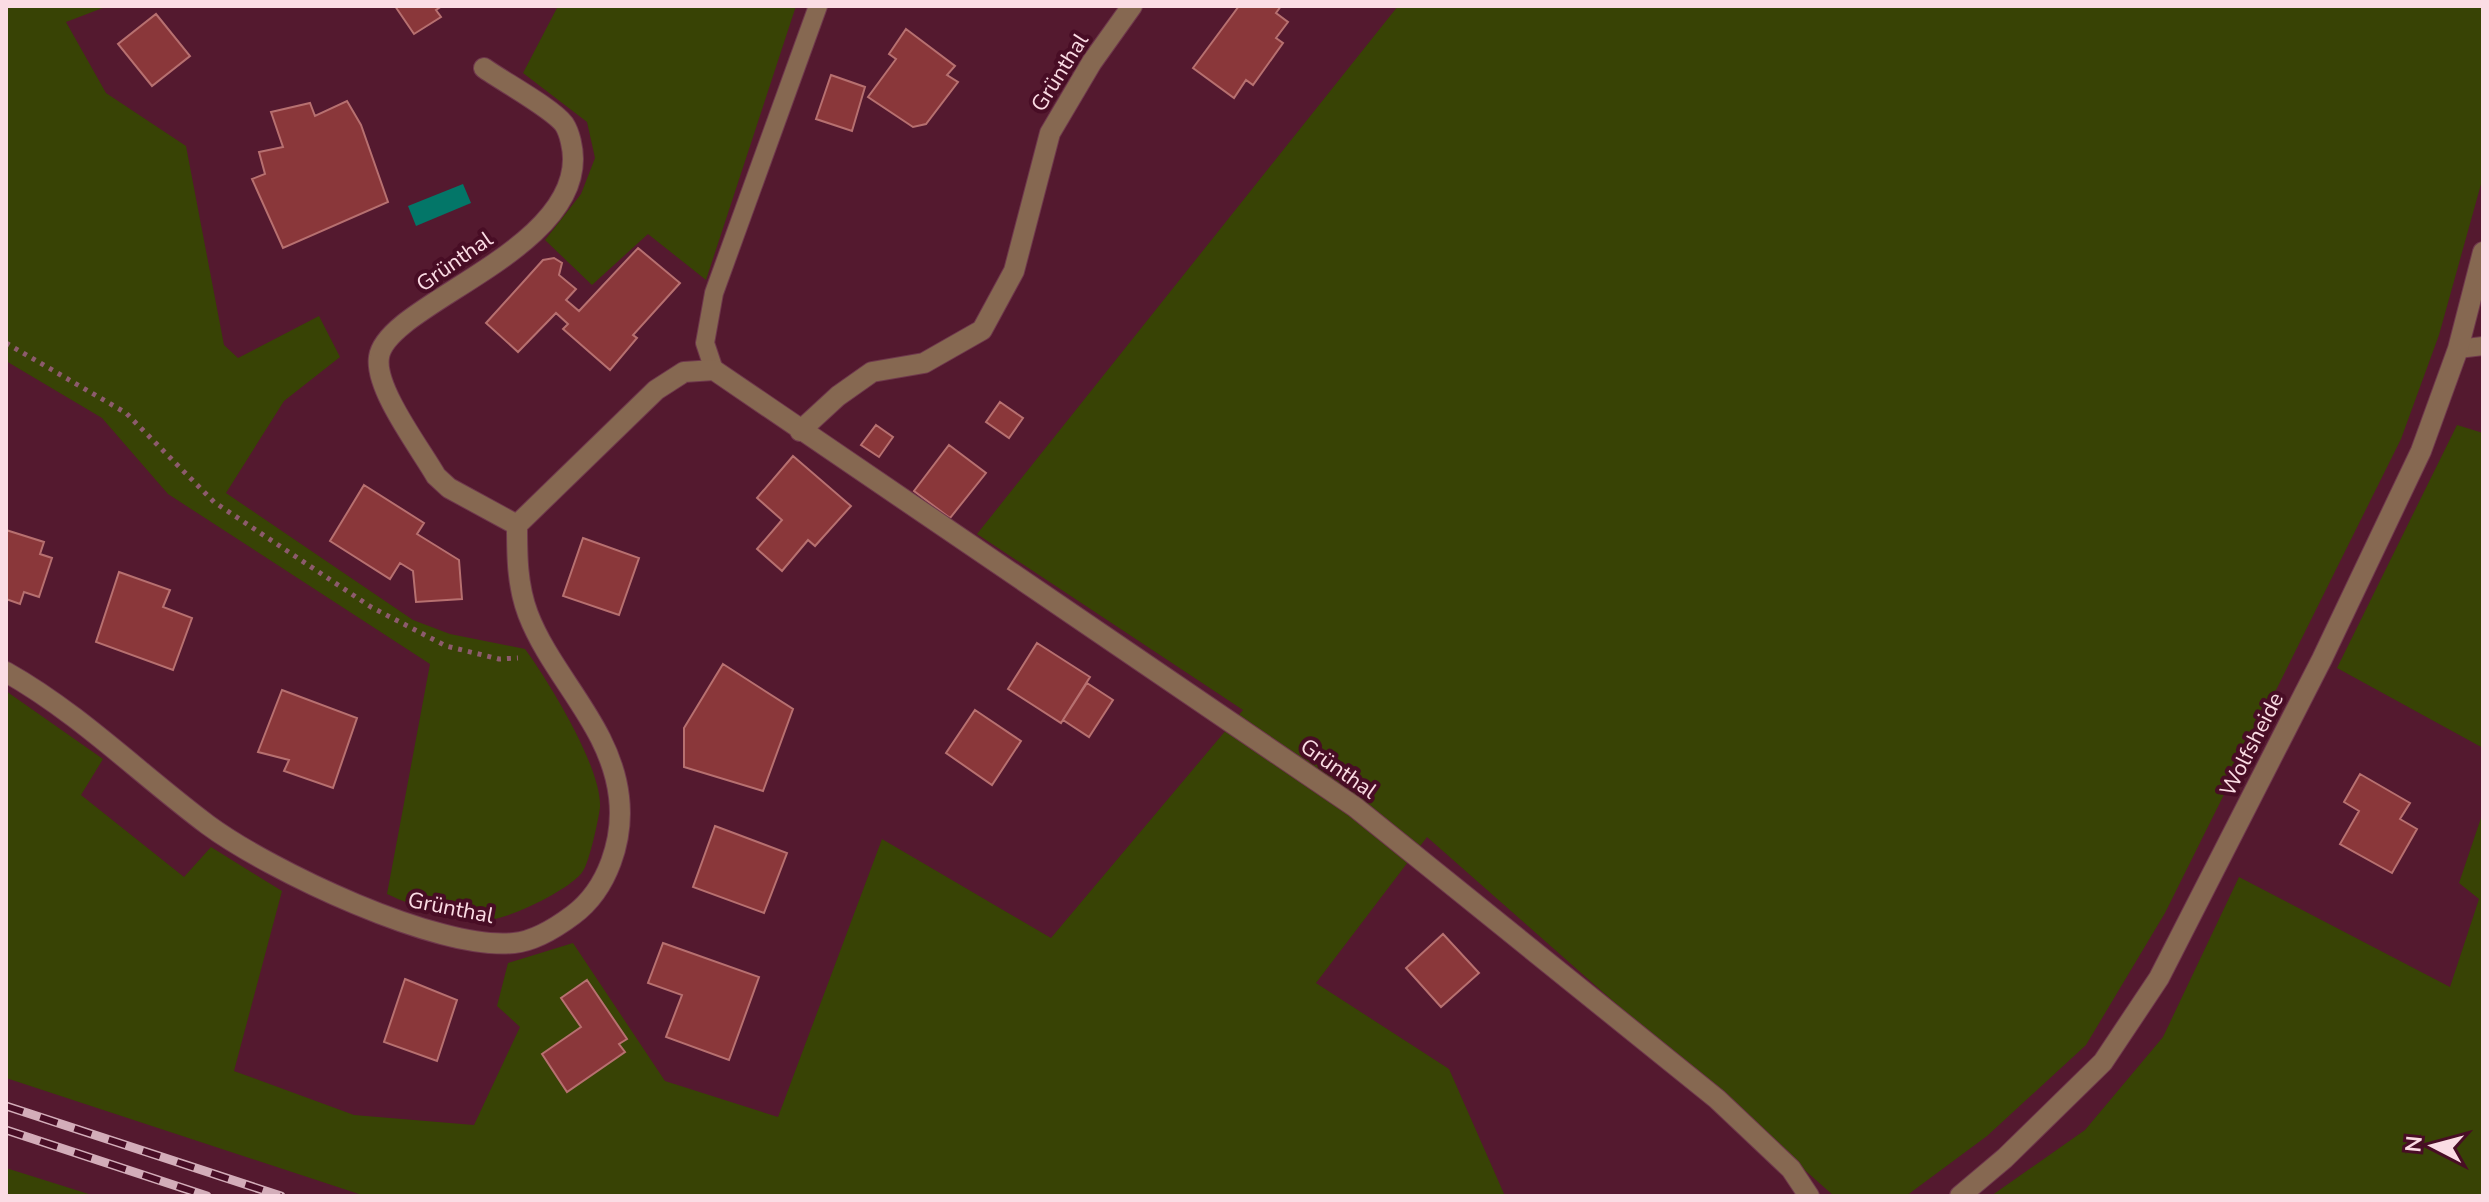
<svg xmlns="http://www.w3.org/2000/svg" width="2489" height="1202" viewBox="0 0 2489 1202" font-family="'Nunito Sans',sans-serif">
<rect width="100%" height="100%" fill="#54192f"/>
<!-- green -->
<path fill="#384305" d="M6,6h102l-42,16 40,71 80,53 38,199 14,13 81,-42 21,41 -56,44 -58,92 187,127 37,14 75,15c23,31 77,119 75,158 -1,11 -11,56 -17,64 -11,18 -76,49 -96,49 -34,0 -70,-12 -100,-26l43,-230 -262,-170 -66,-76 -96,-57z
M558,6h238l-90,274 -58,-46 -56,51 -47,-45 36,-46 14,-36 -8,-36 -64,-49z
M1398,6h1085v171l-44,158 -38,104 -236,474 -79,132 -99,91 -81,60h-72l-407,-359 -111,146 133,86 56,127h-1140l-359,-118v-387l97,68 -22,36 103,82 27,-30 71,44 -48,180 120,44 120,10 46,-98 -23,-21 11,-43 65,-20 92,138 113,36 104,-278 169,99 192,-228 -266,-176z
M2457,425l26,8v315l-146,-80z
M2483,812v384h-492l94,-66 78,-93 76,-160 211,110 29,-88 -20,-16z
M6,1168l89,28h-89z"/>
<!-- water -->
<path fill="#037668" d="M463,184l8,19 -55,23 -8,-20z"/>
<!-- building -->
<path fill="#8a373a" stroke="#b77070" stroke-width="2" d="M395,6h47l-6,4 5,7 -27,17z
M1239,6h42l-5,7 12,9 -12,16 7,5 -30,42 -7,-5 -12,18 -41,-30z
M156,14l34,42 -38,30 -34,-42z
M906,29l49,37 -8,9 11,7 -32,42 -13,3 -45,-30 28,-38 -7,-5z
M831,75l34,12 -13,44 -36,-12z
M347,101l14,24 27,77 -105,46 -31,-69 13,-5 -6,-22 24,-5 -12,-35 39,-9 5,13z
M638,248l42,35 -47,52 4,3 -27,32 -47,-41 5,-5 -12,-11 -38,39 -32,-29 57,-63 11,-2 8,5 -3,12 17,14 -10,11 13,11z
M1000,402l23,16 -14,20 -23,-16z
M876,425l17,12 -14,20 -18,-12z
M949,445l37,28 -36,45 -36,-27z
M793,456l58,50 -36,40 -7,-6 -26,31 -25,-22 25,-29 -25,-22z
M364,485l60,38 -7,11 42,26 3,39 -46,3 -3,-31 -13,-8 -10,16 -60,-38z
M6,530l38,12 -4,12 12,4 -13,39 -15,-5 -4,12 -14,-5z
M583,538l56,20 -20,57 -56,-19z
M119,572l51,18 -7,17 29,11 -19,52 -77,-28z
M1037,643l53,34 -29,46 -53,-34z
M723,664l70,45 -30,82 -79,-24v-39z
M1087,683l26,17 -24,37 -26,-17z
M282,690l75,28 -24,70 -49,-17 5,-11 -31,-8z
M975,710l46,31 -29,44 -46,-32z
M2360,774l50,29 -10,16 17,10 -25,44 -52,-29 19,-33 -15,-9z
M715,826l72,27 -23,60 -71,-26z
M1443,934l36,39 -38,34 -35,-39z
M663,943l96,34 -30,83 -63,-23 16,-42 -34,-12z
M405,979l52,21 -20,61 -53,-19z
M587,980l40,59 -8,5 6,8 -58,40 -25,-38 39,-27 -20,-29z"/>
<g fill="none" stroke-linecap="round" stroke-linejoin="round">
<!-- lane casing -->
<g stroke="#6f384c" stroke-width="20">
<path id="lane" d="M2458,349l25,-3
M714,370l-9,-27 9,-50 104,-287"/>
</g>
<!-- street casing -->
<g stroke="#6f384c" stroke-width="22">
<path id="street" d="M484,68c18,13 68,40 80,56 6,9 9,25 9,35 0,95 -187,146 -194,198 -5,31 41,91 57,119l13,12 68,37
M800,431l38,-35 34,-24 52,-9 58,-33 32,-59 36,-138 42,-71 40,-56
M6,672c73,41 135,103 202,153 61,45 230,126 306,118 21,-2 43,-16 59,-28 35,-26 51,-76 46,-118 -8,-71 -67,-120 -91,-183 -11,-29 -11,-59 -11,-89l139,-135 28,-18 30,-2 641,437 362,292 74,70 18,27
M1960,1196l45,-38 98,-96 56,-84 163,-319 99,-208 37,-102 25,-97"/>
</g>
<!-- path -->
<path stroke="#8d5b6d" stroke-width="5" stroke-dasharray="4 6" stroke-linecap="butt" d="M6,343l120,70 88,89 157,105 75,39 53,13 19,-1"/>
<!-- lane -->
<use href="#lane" stroke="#866851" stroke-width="18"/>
<!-- street -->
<use href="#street" stroke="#866851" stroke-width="20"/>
<!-- rail casing -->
<g stroke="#d3adb9" stroke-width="9">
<path id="rail" d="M6,1106l275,90
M6,1130l201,66"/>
</g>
<!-- rail -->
<use href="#rail" stroke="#480d25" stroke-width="6" stroke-dasharray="18" stroke-linecap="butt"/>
</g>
<g text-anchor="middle" stroke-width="8" stroke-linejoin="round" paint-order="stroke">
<!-- street labels -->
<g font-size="22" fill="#fbdce4" stroke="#480d25">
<text transform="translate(1059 72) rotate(-58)" y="8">Grünthal</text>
<text transform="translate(454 261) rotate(-35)" y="8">Grünthal</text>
<text transform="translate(2251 744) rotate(-63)" y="8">Wolfsheide</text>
<text transform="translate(1339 768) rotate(35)" y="8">Grünthal</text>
<text transform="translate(451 907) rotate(11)" y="8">Grünthal</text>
</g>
</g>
<!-- border -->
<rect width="2489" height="1202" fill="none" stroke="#fbdce4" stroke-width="16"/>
<!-- north arrow -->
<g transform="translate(2433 1146) rotate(276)" stroke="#480d25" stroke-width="6" paint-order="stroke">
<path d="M0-6L14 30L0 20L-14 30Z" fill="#fbdce4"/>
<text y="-12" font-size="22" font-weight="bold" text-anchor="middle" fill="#fbdce4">N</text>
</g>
</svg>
